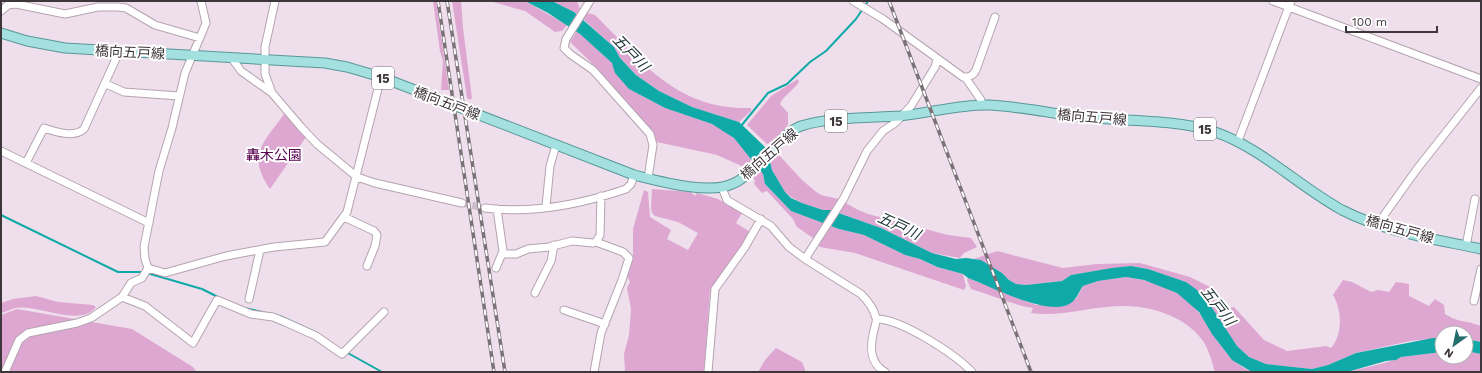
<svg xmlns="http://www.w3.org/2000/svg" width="1482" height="373" viewBox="0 0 1482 373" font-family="'Work Sans','Noto Sans JP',sans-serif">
<rect width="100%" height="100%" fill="#efdfec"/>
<!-- green -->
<path fill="#dda7d2" d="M433,1h3l13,89h-8l2,-29 -3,-10z
M452,1h9l2,27 8,62 1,8 -2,2 -3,-2z
M490,1h35l42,24 -5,6 -7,1 -30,-21z
M552,1h25l3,8 -3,5z
M588,13l7,2c48,47 81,95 156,93v3l-12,11 -47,-15 -33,-16 -23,-16 -16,-17 -6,-11 -31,-28z
M577,31l35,32 17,26 36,19 47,16 12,7 10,7 18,21 -6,9 -29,-13 -60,-13 -4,-9 -56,-65 -27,-26z
M798,79l1,3c-5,8 -17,15 -19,22l8,9v12l-15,17 -6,2 -20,-19 24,-29z
M284,114l22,23 -36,52c-24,-35 -6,-46 14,-75z
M778,154l24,26 13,11 6,4 18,4 19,11 10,4 80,21 23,3 6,9 -13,6 -4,5 -28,-5 -51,-25 -51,-18h-7l-21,-7 -11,-6 -6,-5 -13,-22 -2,-10z
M760,169l3,5 2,10 26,27 48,18 25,6 41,20 15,4 16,8 27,7 3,12 -2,4 -109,-37 -35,-6 -7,-9 -16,-11 -4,-8 -26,-28 -5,2 -8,-9 1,-4 -3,-3z
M652,189l39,3 4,4 2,-3 21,6 24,14 -6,10 14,9 -20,33 -20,25 -6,82h-79l-1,-18 5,-19 2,-26 -4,-21 3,-6 -3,-6 6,-20v-27l11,-39 4,2 2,25 21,13 -4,9 21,11 10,-17 -20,-11 -23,-6 -3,-3 -1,-5z
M997,251l66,17 34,-4 43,-1 50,14 20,10 3,10 8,13 13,-3 30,33 23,11 39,-5 5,2c12,-14 11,-38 2,-53l10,-15 9,2 19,10 7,-2 11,2 7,-10 13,2v12l20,10 6,-7 9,6 1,9c14,9 21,6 36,12v16l-15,-3v-6h-24v5l-32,3 -54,12 -28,12 -16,4 -46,-5 -17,-7 -12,-11 -21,-31 -30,-33 -18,-6 -20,-7 -17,-3 -42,6 -18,3 -9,6 -36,4 -10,-1 -7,-4 -7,-7 -21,-13 -7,-1z
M1126,277c27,4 56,12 73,36 17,23 25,46 53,59h-37c-3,-10 -6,-22 -12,-31 -21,-29 -63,-38 -96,-34 -26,2 -50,10 -76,6l2,-5c-21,-3 -41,-13 -62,-19l-4,-9 1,-2 68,27 40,-6 7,-13 15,-5z
M36,296l22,6 35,3 3,2c-16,21 -59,-3 -80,1 -5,1 -10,4 -15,5v-10l12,-4z
M17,309l115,20 61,38 4,5h-196v-57z
M776,348l26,14 4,10h-48l7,-12z
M1466,351l15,3v18h-134c12,-3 46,-10 54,-15l41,-5v5h24z"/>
<!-- water -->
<path fill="#0faaa8" d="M525,1h27l22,11 40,35 6,11 16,17 23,16 33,16 47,15 28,27 5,21 13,22 6,6 11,5 21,7h7l51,18 51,25 24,6 10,-1 15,2 21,13 7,7 7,4 10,1 36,-4 9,-6 41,-7 19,-2 17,3 38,13 11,8 10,10 30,46 12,11 17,7 46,5 16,-4 28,-12 77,-15h9v14l-41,5 -5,3 -10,1 -39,11h-95l-20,-12 -20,-26 -13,-22 -22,-19 -33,-13 -18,-3 -28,4 -15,5c-4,5 -6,13 -12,17 -21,15 -81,-17 -103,-25l-5,-4 -26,-7 -17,-8 -15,-4 -41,-20 -25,-6 -48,-18 -26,-27 -2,-10 -29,-36 -22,-14 -47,-16 -36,-19 -14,-16 -3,-10 -32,-29 -32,-21z
M1466,339l15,3v12l-15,-3z"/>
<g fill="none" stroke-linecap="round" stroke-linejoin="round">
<!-- stream -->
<path stroke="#0faaa8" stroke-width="2" d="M741,126l27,-33 19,-9 23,-22 16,-11 30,-32 12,-18
M1,215l117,57h25
M147,273l55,16 18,9
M245,308l21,5
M280,316l37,17
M346,352l36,20"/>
<!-- minor-tunnel -->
<path stroke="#cbbdc9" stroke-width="7" stroke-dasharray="7 3.5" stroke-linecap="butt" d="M462,203l23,5"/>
<!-- minor casing -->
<g stroke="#b4a4b0" stroke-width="9">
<path id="minor" d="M275,1l-10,46v27l7,19 29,34 16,17 40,33 18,6 87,20
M590,1l-24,38 -2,9 6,6 23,16 57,64 3,11 -5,33
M853,1l30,18 80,58c6,1 10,-1 13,-7l19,-53
M1273,1l208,78
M1,11l7,-6 8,-1 49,10 33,-7h20l8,1 29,17 45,13
M231,57l10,14 31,22
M965,77l16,23v5
M106,84l18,8 55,4
M1238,141l53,-140
M1,151l148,72
M26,163l18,-35c12,4 30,10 40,1l35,-77
M722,188l5,12 44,26 18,21 16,12 56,35c6,6 13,15 15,24 1,3 -1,8 -2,12 -4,16 -5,33 11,42
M546,206l4,-40 6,-21
M485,208c46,6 97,-4 141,-19l5,-5 3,-9
M344,217l30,14 3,4 -2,11 -8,20
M1377,225l40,-56 64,-81
M1466,246l9,-47
M502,254h14l12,-5 21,-2 23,-6 21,2 3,-1 4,-7 1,-39
M805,259l39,-61 23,-47 16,-20 12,-8 16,-17 24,-39 2,-7
M148,268l17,5 61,-17 48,-9 51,-5 22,-30 34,-135
M148,268l-3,-9 -1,-12 15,-76 13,-43 13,-55 21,-50 -5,-22
M496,268l7,-17 -6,-42
M535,293l16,-32 3,-16
M122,297l23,9 48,37 24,-43 34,14 22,3 12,5 31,14 26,18 42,-42
M249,299l11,-49
M1474,301l7,-32
M564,310l41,14
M877,319c24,0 78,35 95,53
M5,372l14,-32 9,-7 49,-10 14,-5 31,-21 9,-14 11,-5 6,-10
M594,372l7,-39 21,-53 7,-22 -6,-6 -27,-10
M708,372l7,-83 30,-42 16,-28"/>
</g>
<!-- major casing -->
<g stroke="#589898" stroke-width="11">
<path id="major" d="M1,33l26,8 38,7 260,15 22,4 34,10 253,98c25,6 75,20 98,9 14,-5 24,-19 35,-28 10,-10 20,-25 34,-30 28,-9 69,-8 99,-10 30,-3 60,-12 90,-11 34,2 69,10 103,13 38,3 86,2 122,14 47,16 83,54 127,78 43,22 92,29 139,39"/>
</g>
<!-- minor -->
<use href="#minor" stroke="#fff" stroke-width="7"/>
<!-- major -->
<use href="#major" stroke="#a3e0df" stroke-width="9"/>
<!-- rail casing -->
<g stroke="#7b7178" stroke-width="3.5">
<path id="rail" d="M438,1l56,371
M447,1l58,371
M889,1l142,371"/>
</g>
<!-- rail -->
<use href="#rail" stroke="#fff" stroke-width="2" stroke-dasharray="6" stroke-linecap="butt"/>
</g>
<g text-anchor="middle" stroke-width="4" stroke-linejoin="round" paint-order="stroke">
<!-- shield labels -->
<g fill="#fff" stroke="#777276" stroke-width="1">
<rect x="372" y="67" width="22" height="22" rx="3"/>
<rect x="825" y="110" width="22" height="22" rx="3"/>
<rect x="1194" y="118" width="22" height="22" rx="3"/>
</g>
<g font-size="13" font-weight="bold" fill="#3d363b">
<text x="383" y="83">15</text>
<text x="836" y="126">15</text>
<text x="1205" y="134">15</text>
</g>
<!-- street labels -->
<g font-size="14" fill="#3d363b" stroke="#fff">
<text transform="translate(130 52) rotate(3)" y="5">橋向五戸線</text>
<text transform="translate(447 103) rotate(21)" y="5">橋向五戸線</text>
<text transform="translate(1092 117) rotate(5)" y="5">橋向五戸線</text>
<text transform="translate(769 154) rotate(-41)" y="5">橋向五戸線</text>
<text transform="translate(1400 229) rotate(16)" y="5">橋向五戸線</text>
</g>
<!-- park labels -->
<g font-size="14" fill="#57004e" stroke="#fff">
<text x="274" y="160">轟木公園</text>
</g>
<!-- water labels -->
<g font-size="15" font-style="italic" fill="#1b3131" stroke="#fff">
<text transform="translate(631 53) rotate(46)" y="5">五戸川</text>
<text transform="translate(899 226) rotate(25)" y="5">五戸川</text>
<text transform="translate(1218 306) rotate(52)" y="5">五戸川</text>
</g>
</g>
<!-- border -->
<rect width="1482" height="373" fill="none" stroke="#3d363b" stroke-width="4"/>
<!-- north arrow -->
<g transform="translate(1454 345) rotate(213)"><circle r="19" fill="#ffffff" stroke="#b1afb1"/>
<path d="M0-3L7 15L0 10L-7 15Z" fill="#246f6e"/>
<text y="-6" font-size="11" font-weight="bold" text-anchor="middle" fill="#3d363b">N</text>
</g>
<!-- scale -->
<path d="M1346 26v6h91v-6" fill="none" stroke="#3d363b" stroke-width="2"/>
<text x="1352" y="26" font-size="12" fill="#3d363b" stroke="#ffffff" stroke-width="3" paint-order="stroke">100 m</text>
</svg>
